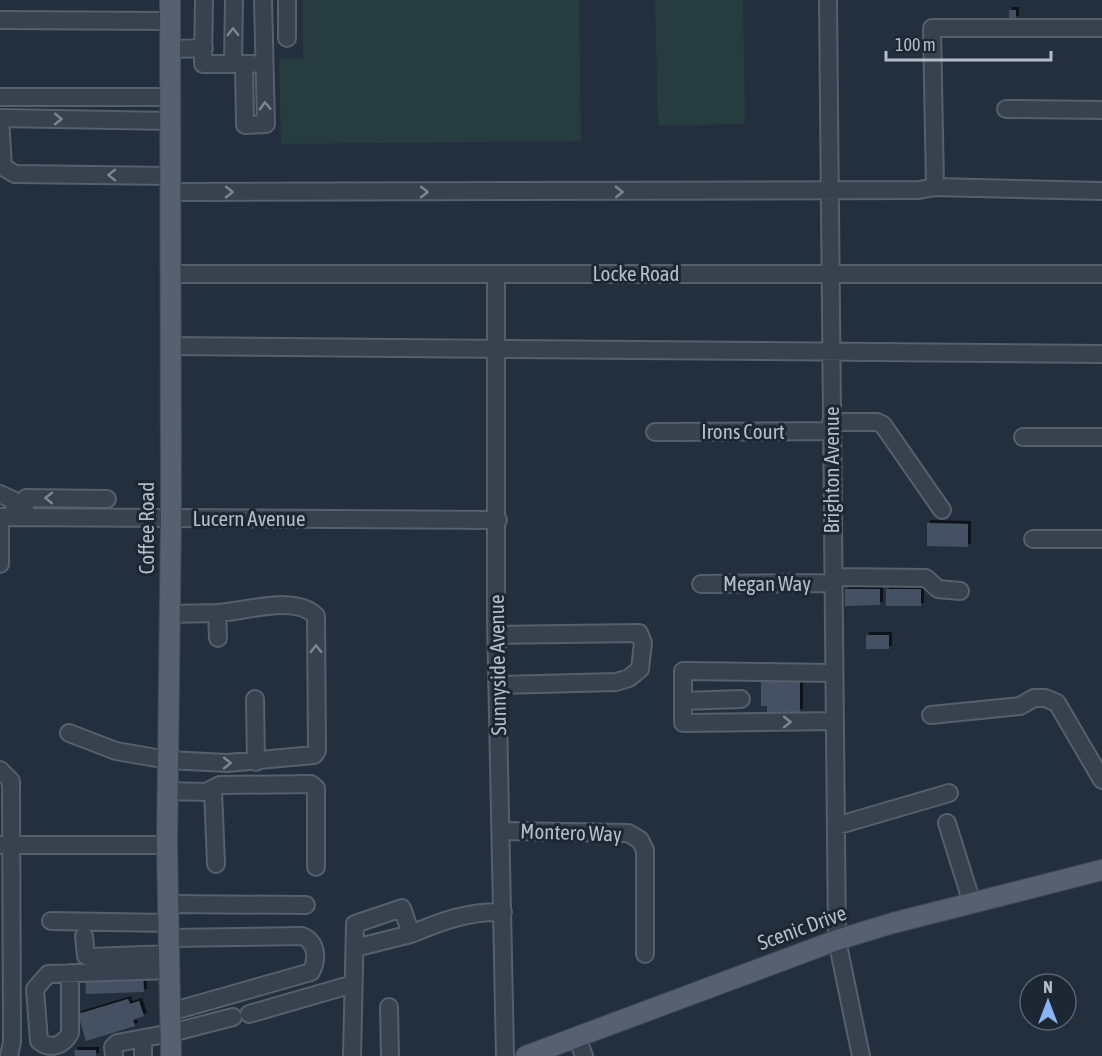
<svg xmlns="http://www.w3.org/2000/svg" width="1102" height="1056" viewBox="0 0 1102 1056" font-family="'Asap Condensed',sans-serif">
<defs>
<filter id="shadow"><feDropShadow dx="3" dy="-3" stdDeviation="0" flood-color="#0009"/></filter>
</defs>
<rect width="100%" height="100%" fill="#242f3e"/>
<!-- green -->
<path fill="#263c3f" d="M303,0h276l2,141 -300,3 -2,-85 24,-1z
M655,0h88l2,124 -87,2z"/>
<!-- building -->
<path fill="#455162" filter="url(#shadow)" d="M1009,10h7v9h-7z
M927,523l41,1v23l-41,-1z
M845,589h35v16l-35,1z
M886,589h35v17h-35z
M866,635h23v14h-23z
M761,678h39v34h-33v-6h-6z
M143,975l1,17 -58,2 -1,-17z
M128,999l2,5 9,-3 5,15 -11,4 2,6 -49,15 -8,-27z
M74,1050h22v6h-21z"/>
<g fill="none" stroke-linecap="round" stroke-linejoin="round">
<!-- minor casing -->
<g stroke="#565f6c" stroke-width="20">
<path id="minor" d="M204,0l-1,64h49
M287,0v38
M828,0l9,940 24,116
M0,20l170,1
M1102,28h-170l3,159 167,4
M170,49l34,-1
M233,64l1,-64
M244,64l1,61 21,-1 -3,-124
M0,97h170
M1006,109l96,1
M0,118l3,49 12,7 156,2
M0,118l170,3
M171,192l748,-2 16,-3
M171,274h931
M496,274v345l9,437
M171,346c310,0 621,8 931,8
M831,422h46l6,3 59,85
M655,432l176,-1
M1023,437h79
M0,494l15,7 -1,16
M0,517l498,3
M24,517l2,-19 81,1
M1033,539h69
M0,564v-47
M833,577l93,1 12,11 22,2
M701,584l132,-1
M170,614l47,-1 1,25
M496,635l143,-2 4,10 -3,26 -11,9 -13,4 -119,3
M255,699l1,63
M741,699l-58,2v-30l151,2
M683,701v22l151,-2
M931,715l89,-9 14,-8h11l12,5 45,77
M69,733l47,18 52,9 59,3 87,-8 3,-4 -1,-135c-20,-22 -72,-4 -99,-3
M0,770l11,11 1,261 -3,14
M213,790l3,74
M168,791l38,1 14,-7 91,-1 5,4v79
M947,823l25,80
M836,826l113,-33
M502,831l126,2 12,7 5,10v104
M0,845h167
M169,904l137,1
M51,921l118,2
M411,934c31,-13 58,-23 92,-22
M84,936l2,20 4,1 79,-3
M169,938l133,-2c15,6 16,23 9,36l-141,40
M70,973v60c-7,13 -20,17 -31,8l-4,-52 13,-15 122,-4
M389,1007l1,49
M249,1014l104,-30
M577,1037l7,19
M114,1056l-1,-9 4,-4 54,-10 62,-16
M143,1056v-18
M352,1056l3,-132 47,-16 9,26 -56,14"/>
</g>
<!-- major casing -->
<g stroke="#414a57" stroke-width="22">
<path id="major" d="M170,0l1,518 -4,327 4,211
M526,1056l311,-116 56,-17 209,-53"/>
</g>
<!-- minor -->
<use href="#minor" stroke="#38414e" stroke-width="16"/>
<!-- major -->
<use href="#major" stroke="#56606e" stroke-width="20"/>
</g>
<!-- one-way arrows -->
<defs><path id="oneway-chevron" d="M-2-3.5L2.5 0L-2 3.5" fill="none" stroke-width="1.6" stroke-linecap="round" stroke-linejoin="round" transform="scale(1.5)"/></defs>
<g stroke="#7c8592">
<use href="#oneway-chevron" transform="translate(233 32) rotate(-90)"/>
<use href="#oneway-chevron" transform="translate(265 106) rotate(-92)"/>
<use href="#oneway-chevron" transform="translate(58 119) rotate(1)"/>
<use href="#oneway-chevron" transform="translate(112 175) rotate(-179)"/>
<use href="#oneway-chevron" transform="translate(229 192)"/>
<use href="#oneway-chevron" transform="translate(424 192)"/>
<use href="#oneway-chevron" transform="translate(619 192) rotate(-1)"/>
<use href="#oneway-chevron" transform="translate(49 498) rotate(-179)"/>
<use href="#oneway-chevron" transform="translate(316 649) rotate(-91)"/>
<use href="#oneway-chevron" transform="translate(787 722)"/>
<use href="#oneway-chevron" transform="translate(227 763)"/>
</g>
<g text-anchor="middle" stroke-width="6" stroke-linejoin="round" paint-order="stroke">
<!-- street labels -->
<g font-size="21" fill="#b4bcc9" stroke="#1d2633">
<text x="636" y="281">Locke Road</text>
<text x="743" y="439">Irons Court</text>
<text transform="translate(832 470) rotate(-90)" y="7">Brighton Avenue</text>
<text x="249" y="526">Lucern Avenue</text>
<text transform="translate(147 528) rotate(-90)" y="7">Coffee Road</text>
<text x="767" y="591">Megan Way</text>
<text transform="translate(498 665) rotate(-91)" y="7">Sunnyside Avenue</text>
<text transform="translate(571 833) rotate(2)" y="7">Montero Way</text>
<text transform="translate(802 928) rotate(-20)" y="7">Scenic Drive</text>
</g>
</g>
<!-- north arrow -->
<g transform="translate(1048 1002)"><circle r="28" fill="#1d2633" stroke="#59626f" stroke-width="1.5"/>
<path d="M0-4.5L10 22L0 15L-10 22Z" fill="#8ab4f8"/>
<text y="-9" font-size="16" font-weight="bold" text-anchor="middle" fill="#b4bcc9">N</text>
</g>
<!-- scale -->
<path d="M886 51v9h165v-9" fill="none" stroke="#b4bcc9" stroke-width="3"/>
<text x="895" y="51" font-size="18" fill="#b4bcc9" stroke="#1d2633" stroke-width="4.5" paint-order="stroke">100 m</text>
</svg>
